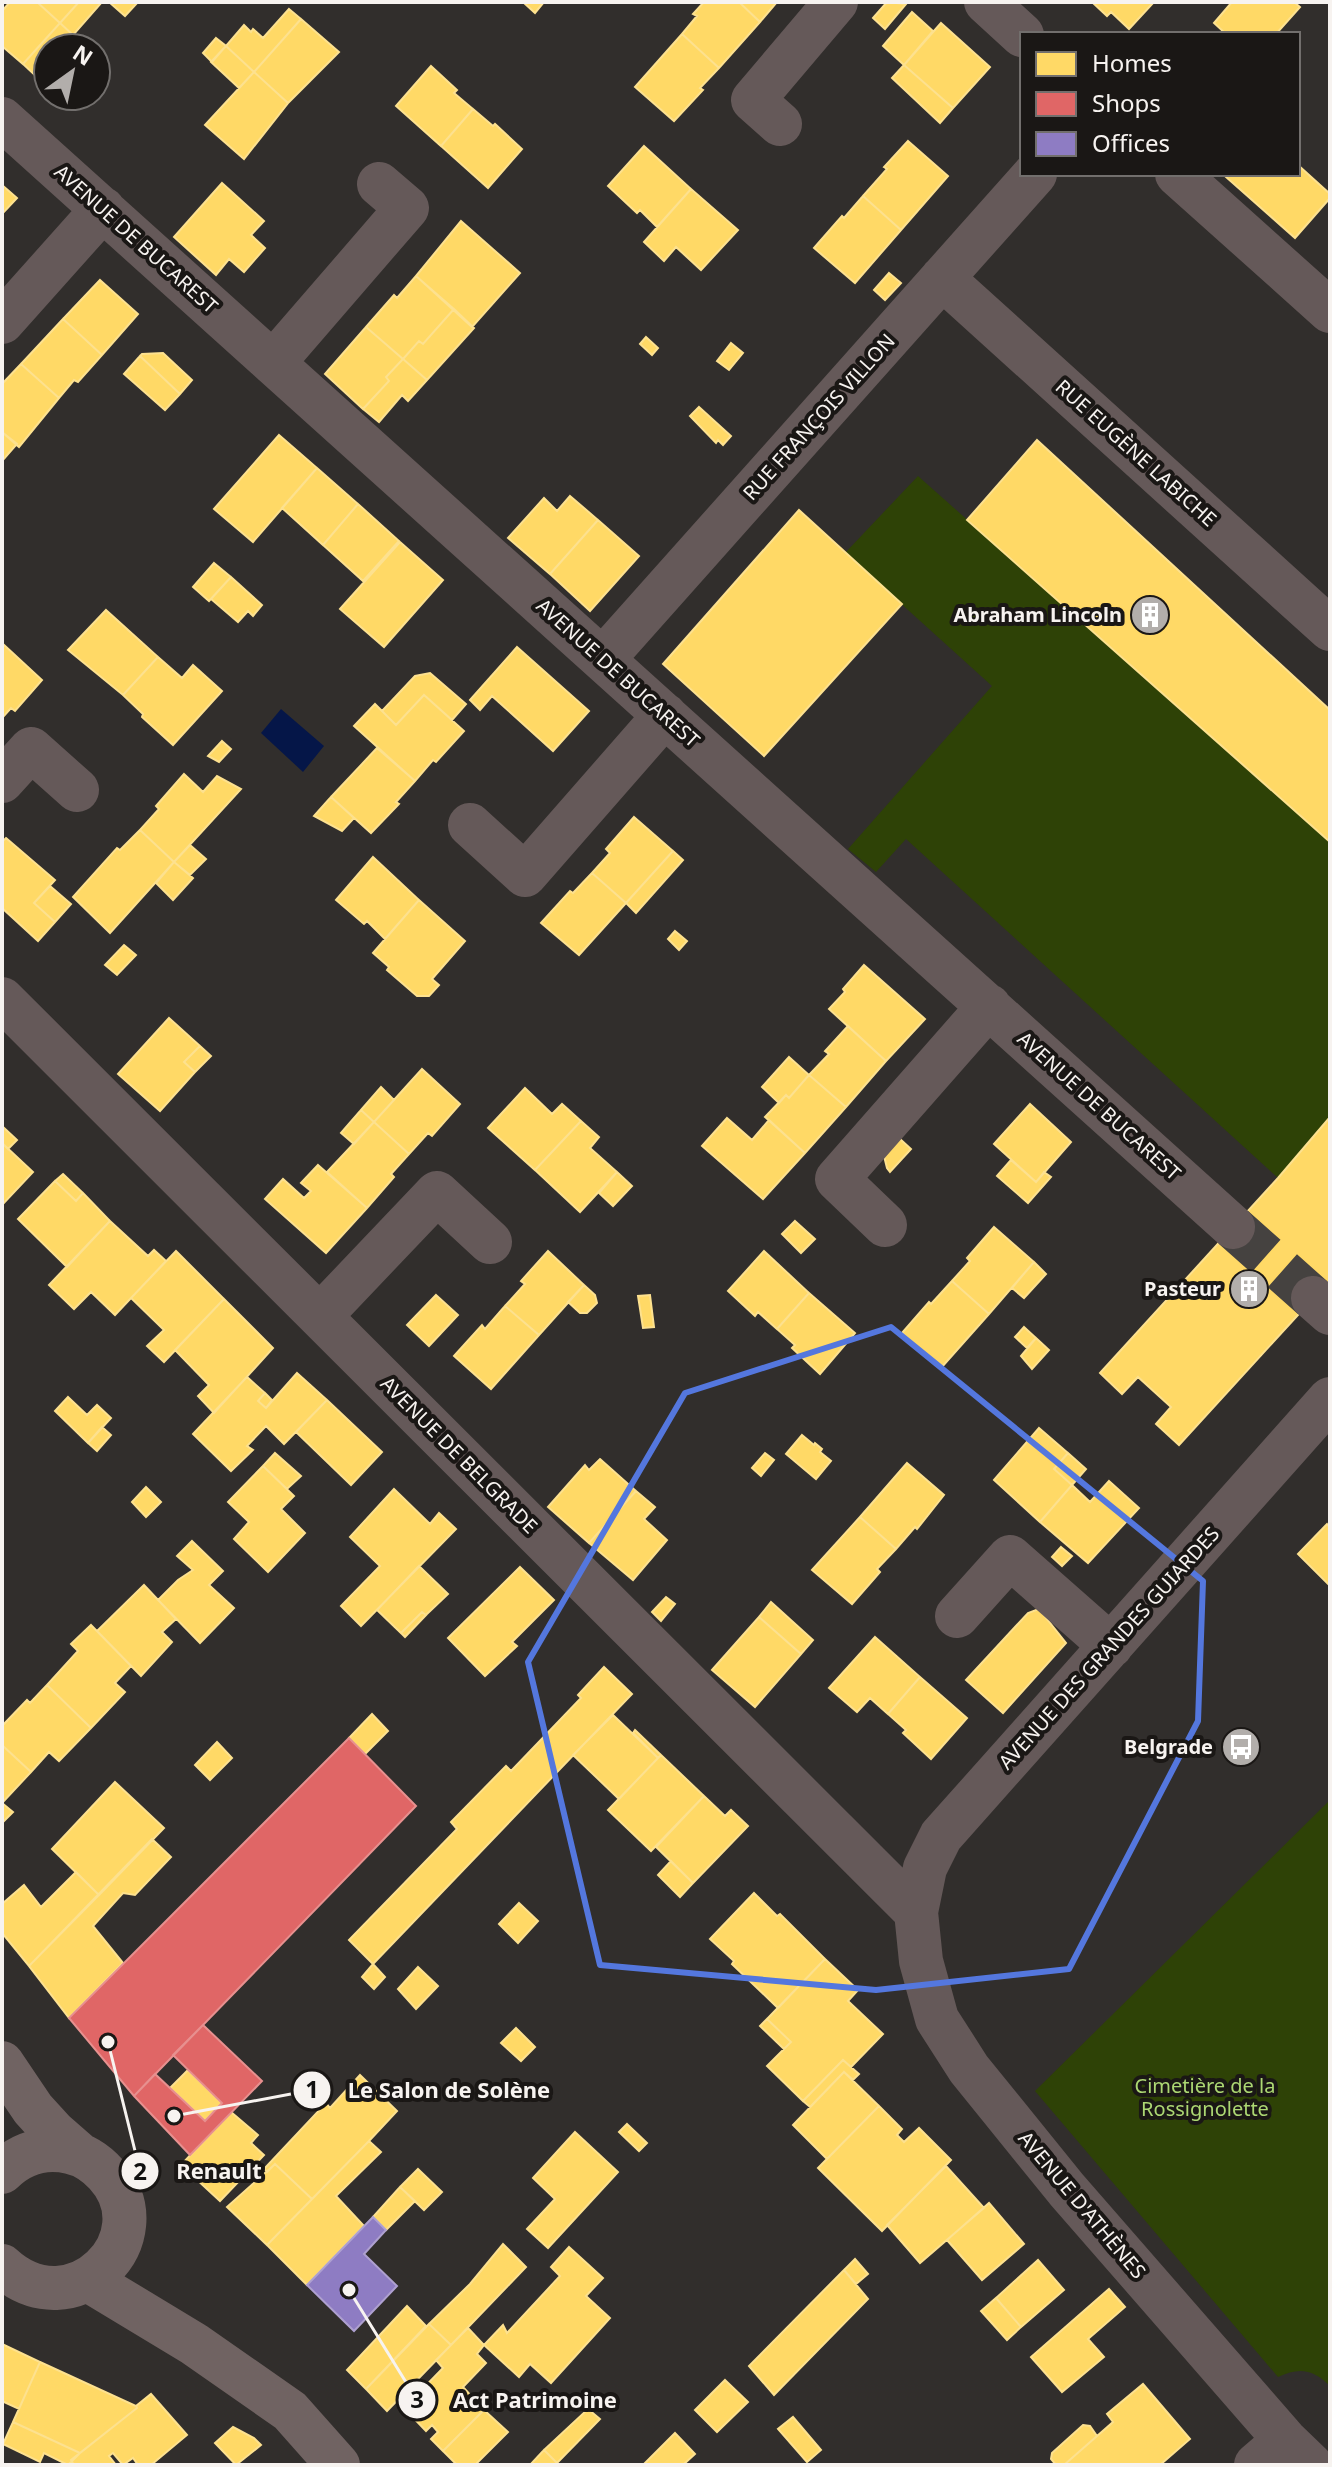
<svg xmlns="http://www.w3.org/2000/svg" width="1332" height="2467" viewBox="0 0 1332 2467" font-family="'Noto Sans',sans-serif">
<rect width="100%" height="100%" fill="#312e2c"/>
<!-- green -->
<path fill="#2e4206" d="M918,476l412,366v275l-52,61 -372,-339 -30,33 -28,-23 144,-163 -147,-133z
M1330,1800v586c-17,-17 -31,-19 -52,-9l-243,-286z"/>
<!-- water -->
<path fill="#051648" d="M281,709l43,37 -21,26 -42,-39z"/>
<!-- homes -->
<path fill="#ffd966" stroke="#fde18f" stroke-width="2" d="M10,2h27l23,21 -37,41 -21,-18v-35z
M37,2h42l-19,21z
M79,2h23l-29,33 -13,-12z
M109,2h29l-13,14z
M523,2h21l-9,11z
M704,2h35l21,20 -41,46 -37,-34 15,-18 -4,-2z
M739,2h38l-17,20z
M887,2l19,2 -21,25 -12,-11z
M1092,2h62l-25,27 -18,-17 -4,4z
M1232,2h62l6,5 -24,27h-50l-12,-11z
M289,9l12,10 -47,53 -28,-26 18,-21 7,7 2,-3 10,9z
M912,12l21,19 -29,34 -21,-19z
M301,19l38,33 -51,51 -34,-31z
M60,23l13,12 -11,13h-14v16l-11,13 -14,-13z
M941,23l49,44 -37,41 -49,-43z
M682,34l37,34 -19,20 3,2 -29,31 -39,-34z
M216,38l10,8 -14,16 -9,-9z
M226,46l28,26 -15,16 -28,-26z
M904,65l49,43 -13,15 -48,-45z
M431,66l26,24 -3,3 19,16 -32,37 -45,-40z
M254,72l34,31 -44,56 -39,-34z
M473,109l20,17 2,-2 27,25 -34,39 -47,-42z
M908,141l40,35 -47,54 -38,-34 24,-27 -3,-2z
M644,146l47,43 -34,38 -17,-17 -3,3 -29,-27z
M1298,165l32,29v4l-35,40 -69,-61 3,-3h69z
M222,183l42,38 -13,14 14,13 -21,24 -15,-13 -13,16 -42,-38z
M2,185l15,13 -15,16z
M691,189l47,41 -37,40 -25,-23 -12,14 -20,-19z
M863,196l38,34 -46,53 -41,-35 28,-32 2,2z
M461,221l59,52 -48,54 -56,-51z
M889,273l12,10 -16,17 -11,-10z
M416,276l38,33 -31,35 -4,-3 -16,18 -37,-32 28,-32 3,3z
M100,280l38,34 -36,41 -39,-36z
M454,309l20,19 -47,52 -24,-21 16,-18 4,3z
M63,319l39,36 -24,27 -4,-2 -15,18 -38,-34z
M366,327l37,32 -17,18 3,4 -26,28 -38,-35z
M646,337l12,11 -6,7 -12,-11z
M731,343l12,10 -14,17 -12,-9z
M163,353l29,27 -12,14 -40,-38 2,-2z
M140,356l40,38 -15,16 -41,-36z
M403,359l24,21 -19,21 -6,-6 -23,27 -16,-13 26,-28 -3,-4z
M21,364l38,34 -40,49 -17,-15v-48z
M699,407l32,29 -8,9 -5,-5 -2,3 -26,-27z
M2,432l15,12 -15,17z
M279,435l38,33 -64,74 -39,-33z
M1037,440l293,270v132l-363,-322z
M317,468l41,36 -35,41 -41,-37z
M570,496l28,24 -48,54 -42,-36 36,-40 13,13z
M358,504l41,37 -36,40 -40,-36z
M799,510l103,94 -138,152 -101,-92z
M598,520l41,36 -49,55 -40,-37z
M400,542l43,38 -59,67 -44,-38z
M214,563l17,14 -22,24 -16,-14z
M231,577l31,28 -9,11 -5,-5 -10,11 -27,-23z
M106,610l52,47 -35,38 -55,-45z
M3,644l39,36 -27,31 -4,-3 -9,10z
M517,647l72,64 -36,40 -61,-55 -12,14 -10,-10z
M158,657l24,21 11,-13 29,26 -49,54 -31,-28 1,-3 -20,-19z
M430,673l36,31 -14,16 -28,-25 -28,30 -14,-14 33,-35z
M424,695l40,36 -28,31 -3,-2 -18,21 -61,-55 21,-22 21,21z
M222,741l9,8 -12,13 -11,-6z
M377,748l38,33 -19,21 3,2 -28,29 -40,-36z
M184,774l19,18 14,-16 24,13 -67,73 -34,-32 19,-21 -3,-3z
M331,797l23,21 -12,13 -28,-15z
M634,817l39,34 -47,52 -34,-30 18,-20 -4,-4z
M140,830l34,32 -64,71 -37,-36 44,-49 3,2z
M6,838l49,42 -21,23 21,19 -17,19 -36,-33v-66z
M190,845l16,14 -16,16 -16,-13z
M673,851l10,9 -47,53 -10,-10z
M373,857l46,43 -34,39 -18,-18 -3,3 -28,-24z
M174,862l19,16 -20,22 -17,-17z
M592,873l34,30 -47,52 -38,-32 29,-32 3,2z
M50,886l21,18 -16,18 -21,-19z
M419,900l46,41 -33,38 7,6 -10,11h-12l-30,-26 2,-3 -16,-14z
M675,931l12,10 -8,9 -11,-11z
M124,945l12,10 -19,20 -12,-10z
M864,965l61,54 -39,42 -57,-52 16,-17 -2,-3z
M169,1018l31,28 -16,16 11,10 -35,39 -42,-37z
M848,1026l38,35 -40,46 -37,-32 20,-21 -4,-3z
M200,1046l11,10 -16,16 -11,-10z
M789,1057l20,18 -20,23 -3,-3 -7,8 -17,-16z
M422,1069l38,35 -28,32 -4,-3 -19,21 -35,-32z
M809,1075l37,32 -41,46 -40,-36 21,-22 3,3z
M381,1087l13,13 -20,22 -13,-12z
M525,1088l27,26 10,-10 19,17 -46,49 -47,-42z
M1030,1104l41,38 -35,40 -42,-38z
M361,1110l13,12 -20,22 -13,-11z
M1330,1117v163l-151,165 -23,-21 15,-17 -33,-30 -16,17 -22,-21 178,-195z
M727,1118l25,22 17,-20 36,33 -42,46 -61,-53z
M581,1121l18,16 -9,11 27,24 -37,40 -45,-42z
M374,1122l35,32 -18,20 3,3 -27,31 -40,-36z
M2,1126l15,14 -9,9 -6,-6z
M899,1138l12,11 -21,23 -3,-4 -3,-12z
M2,1143l31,29 -31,33z
M1011,1160l25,22 8,-10 7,5 -23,26 -31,-27z
M318,1165l49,43 -41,45 -61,-54 18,-20 21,19 7,-7 -10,-8z
M617,1172l15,14 -19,20 -14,-13z
M63,1174l20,19 -7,8 -21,-20z
M55,1181l21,20 7,-8 27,28 -43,46 -49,-48z
M110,1221l38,35 6,-6 12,11 -51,54 -24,-23 -17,17 -25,-24z
M795,1221l20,18 -14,14 -19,-19z
M994,1227l40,35 -45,52 -37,-33 18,-20 -3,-3z
M176,1251l48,48 -60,63 -17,-16 17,-16 -33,-32z
M548,1251l36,34 -45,50 -34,-29 20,-22 -4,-3z
M764,1251l45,42 -32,36 -19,-17 -3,4 -27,-25z
M1034,1262l12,12 -22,24 -12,-10z
M952,1281l37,33 -48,54 -39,-35 27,-31 2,2z
M584,1285l11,10 2,8 -10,10h-7l-12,-11z
M809,1293l46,40 -35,41 -28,-26 3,-3 -18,-16z
M436,1295l22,20 -29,31 -22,-21z
M650,1295l4,32 -11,1 -5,-32z
M224,1299l49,49 -59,65 -16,-17 11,-11 -34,-35z
M505,1306l34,29 -48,54 -37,-33 28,-31 3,4z
M1024,1327l12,11 -9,10 -12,-11z
M1036,1338l13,12 -17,19 -11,-13z
M297,1373l30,27 -43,44 -18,-18 -19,20 6,4 -22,21 -38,-37 54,-57 18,16 -7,8 8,7z
M265,1393l7,7 -6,8 -8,-7z
M68,1397l19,18 10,-10 14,13 -23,25 -33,-32z
M327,1400l55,52 -31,33 -55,-53z
M102,1427l9,8 -14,16 -9,-8z
M1039,1428l29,25 -14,16 18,16 -32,37 -46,-42z
M802,1435l12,10 1,-2 7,6 -2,3 11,9 -15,18 -30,-25z
M275,1453l26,23 -14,13 -24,-23z
M765,1453l9,7 -13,16 -9,-8z
M1068,1453l18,16 -14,16 -18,-16z
M600,1459l36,32 -47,52 -41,-36 37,-42 4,5z
M907,1463l37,32 -27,34 -2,-2 -19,22 -36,-32z
M263,1466l31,30 -13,13 24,24 -37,39 -34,-33 15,-17 -21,-20z
M1109,1481l30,27 -51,55 -48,-41 32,-37 18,17z
M146,1487l15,15 -15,15 -14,-15z
M394,1489l36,35 9,-11 17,16 -95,97 -20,-20 39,-40 -30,-29z
M636,1491l19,16 -11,12 23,21 -34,40 -44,-37z
M860,1517l36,32 -19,20 3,3 -28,32 -40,-34z
M1327,1524l3,4 -1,57 -31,-31z
M192,1541l31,30 -14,14 25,23 -34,35 -42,-43 20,-20 15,-10 -16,-14z
M1061,1547l11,9 -10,10 -10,-9z
M419,1566l29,28 -22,21 -4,-3 -21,21 -24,-23z
M520,1567l34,33 -42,42 5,4 -32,30 -37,-38z
M144,1585l32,34 -14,13 10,10 -31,34 -44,-45z
M666,1597l9,7 -14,17 -9,-9z
M771,1602l42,38 -12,14 -42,-37z
M1039,1609l27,34 -63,70 -37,-33 62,-67z
M422,1612l4,3 -21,22 -4,-4z
M759,1617l42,37 -46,53 -43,-37z
M91,1625l40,41 -16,17 10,9 -34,36 -44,-43 31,-34 -7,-7z
M875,1637l45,40 -32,37 -18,-16 -13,14 -28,-24z
M604,1667l28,27 -259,270 -24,-24 108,-111 -6,-7 55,-56 5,5 70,-73 -3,-3z
M920,1677l47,41 -36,41 -28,-26 3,-3 -18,-16z
M47,1685l44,43 -32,33 -10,-9 -18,20 -29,-27v-19l25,-26 3,3z
M372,1714l16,17 -23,23 -16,-16z
M613,1715l45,43 -39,41 -46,-44z
M635,1730l26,25 -3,3 -25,-25z
M217,1742l15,16 -22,22 -15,-15z
M2,1745l29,27 -29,31 11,9 -11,11z
M661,1755l43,41 -53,55 -43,-41z
M115,1782l49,46 -65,67 -47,-46z
M704,1796l21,20 6,-6 17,16 -55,57 -37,-36z
M152,1839l19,18 -36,38 -12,-2 -30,33 30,37 -54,55 -40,-52z
M671,1861l22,22 -13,14 -22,-22z
M76,1872l23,23 -70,71 -27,-33v-29l22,-19 17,22z
M754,1893l23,23 3,-2 45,45 -47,49 -46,-44 2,-3 -24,-22z
M519,1903l19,18 -20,22 -19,-19z
M825,1959l33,31 -10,11 35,33 -32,33 -8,-7 -40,41 -36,-35 24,-24 -24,-23z
M373,1964l12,13 -11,12 -12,-12z
M418,1967l20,19 -22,23 -18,-20z
M767,2019l24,23 -7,7 -24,-23z
M516,2028l19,19 -14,14 -20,-18z
M843,2060l16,14 -6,6 -9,-8 -34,35 -7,-6z
M188,2070l34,33 -17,18 -35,-33z
M844,2072l35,34 -52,53 -34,-34z
M360,2075l37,36 -28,30 -57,58 -37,-35 -8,8 -3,-3 62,-66 4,5z
M879,2106l23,23 -5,6 7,7 15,-14 32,32 -69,71 -64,-63z
M231,2112l27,23 -7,8 13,12 -44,46 -39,-36z
M627,2124l20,19 -8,8 -20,-19z
M575,2132l43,40 -70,76 -21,-19 28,-30 -22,-21z
M369,2141l12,11 -45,44 28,30 -57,59 -40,-40z
M275,2164l37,35 -45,46 -40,-38z
M946,2166l38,42 -64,55 -33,-38z
M418,2169l24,23 -18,18 -24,-23z
M400,2187l15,14 -29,29 -13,-13z
M989,2203l35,41 -42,36 -35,-40z
M503,2244l23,23 -75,78 -22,-21 41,-40z
M569,2247l34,31 -17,18 24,22 -59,65 -21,-19 -11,13 -35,-32 19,-20 4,8 53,-57 -9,-9z
M855,2259l13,15 -12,10 -12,-14z
M1038,2260l26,30 -43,37 -25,-29z
M844,2270l24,29 -94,96 -25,-29z
M1109,2289l16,18 -37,32 16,18 -42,35 -31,-35z
M996,2298l25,29 -14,13 -26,-29z
M407,2306l19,20 -60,63 -19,-19z
M429,2324l22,21 -64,66 -21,-22z
M468,2328l16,17 -7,9 9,9 -23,24 21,23 -41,41 -12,-12 7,-7 -6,-7 -6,6 -22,-23 39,-40 -7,-8z
M2,2344l38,18 -21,47 -17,-8z
M40,2362l96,44 1,2 -57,45 -67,-31z
M725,2380l23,22 -31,30 -22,-22z
M1143,2384l47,55 -30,26h-96l49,-43 -6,-8z
M151,2394l36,41 -36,30h-13l-5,-7 -10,7 -10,-12 -4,3 7,9h-42l-3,-5 66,-52 -1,-2z
M588,2409l12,10 -43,44 -13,-13z
M484,2410l24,22 -33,33h-18l-14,-14z
M793,2417l28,33 -14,12 -29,-33z
M13,2422l67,31 -12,12 -24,-12 -4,9 -37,-18z
M1083,2425l7,1 7,10 -33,29h-8l-5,-6 1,-6z
M233,2427l21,11 7,7 -25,20 -21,-22z
M675,2433l20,21 -12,11h-40z
M544,2450l15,15h-29z"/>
<!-- shops -->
<path fill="#e06666" stroke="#e7908f" stroke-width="2" d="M349,1738l67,68 -282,290 -65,-78z
M203,2025l59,56 -72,74 -56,-59 21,-22 50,47 17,-18 -49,-48z"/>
<!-- offices -->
<path fill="#8e7cc3" stroke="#aea0d0" stroke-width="2" d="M373,2217l13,13 -22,24 33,32 -43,45 -47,-46z"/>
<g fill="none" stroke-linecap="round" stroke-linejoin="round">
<!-- minor-tunnel -->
<path stroke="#454240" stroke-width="44" stroke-dasharray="44 22" stroke-linecap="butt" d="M1233,1227l80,71"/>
<!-- minor -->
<path stroke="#655959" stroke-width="44" d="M986,2l36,33
M2,119l1231,1108
M780,124l-27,-24 83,-98
M1177,174l153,137
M942,278l388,351
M2,322l101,-113
M273,363l134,-155 -28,-24
M603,659l432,-485
M2,781l29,-32 46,41
M470,825l55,50 140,-160
M2,999l914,913
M885,1225l-48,-46 152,-173
M1313,1298l17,15
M320,1316l117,-123 53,49
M957,1616l53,-59 101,89
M1256,2465l29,-25
M1311,2465l-26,-25 -218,-250 -98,-121 -32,-50 -16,-58 -5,-49 9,-44 16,-32 389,-437"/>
<!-- secondary -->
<path stroke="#706362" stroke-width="44" d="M2,2063l31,46 21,23 24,21
M2,2172c19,-19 42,-26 68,-20 14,3 26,11 36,22 58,63 -33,157 -104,92
M88,2280l106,64 96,67 48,54"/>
</g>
<!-- marked area -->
<path fill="none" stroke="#5477de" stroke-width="6" stroke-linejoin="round" d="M891,1327l312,254 -5,140 -129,248 -193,21 -276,-25 -72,-303 157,-269z"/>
<!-- icons -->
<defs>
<g id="building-disc" transform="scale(2)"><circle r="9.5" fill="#b2aeab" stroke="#1a1715"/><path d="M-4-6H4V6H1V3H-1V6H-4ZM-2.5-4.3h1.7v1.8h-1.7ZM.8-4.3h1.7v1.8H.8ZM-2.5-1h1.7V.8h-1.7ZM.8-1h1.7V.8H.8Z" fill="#fff"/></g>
<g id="bus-disc" transform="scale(2)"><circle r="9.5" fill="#b2aeab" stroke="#1a1715"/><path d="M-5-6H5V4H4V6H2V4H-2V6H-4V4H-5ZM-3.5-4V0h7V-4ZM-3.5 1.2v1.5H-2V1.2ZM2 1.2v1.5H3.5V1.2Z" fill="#fff"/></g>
</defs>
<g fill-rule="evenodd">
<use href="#building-disc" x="1150" y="615"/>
<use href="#building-disc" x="1249" y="1289"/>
<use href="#bus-disc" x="1241" y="1747"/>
</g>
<g text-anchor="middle" stroke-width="8" stroke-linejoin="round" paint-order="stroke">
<!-- street labels -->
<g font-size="20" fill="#f7f3f0" stroke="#1a1715">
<text transform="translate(136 239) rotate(42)" y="7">AVENUE DE BUCAREST</text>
<text transform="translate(819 417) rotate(-48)" y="7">RUE FRANÇOIS VILLON</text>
<text transform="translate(1136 453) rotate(42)" y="7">RUE EUGÈNE LABICHE</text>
<text transform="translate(618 673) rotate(42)" y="7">AVENUE DE BUCAREST</text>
<text transform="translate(1099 1106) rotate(42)" y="7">AVENUE DE BUCAREST</text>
<text transform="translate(459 1455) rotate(45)" y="7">AVENUE DE BELGRADE</text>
<text transform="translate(1109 1648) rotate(-48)" y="7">AVENUE DES GRANDES GUIARDES</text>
<text transform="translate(1082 2205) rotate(50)" y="7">AVENUE D'ATHÈNES</text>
</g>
<!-- poi labels -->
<g font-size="20" font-weight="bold" fill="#f7f3f0" stroke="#1a1715" text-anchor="end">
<text x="1122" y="622">Abraham Lincoln</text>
<text x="1221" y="1296">Pasteur</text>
<text x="1213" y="1754">Belgrade</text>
</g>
<!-- park labels -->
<g font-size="20" fill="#acd773" stroke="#1a1715">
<text x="1205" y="2093">Cimetière de la<tspan x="1205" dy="23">Rossignolette</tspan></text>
</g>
</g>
<!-- callouts -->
<path fill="none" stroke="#f7f3f0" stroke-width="3" d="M174 2116L312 2090M108 2042L140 2171M349 2290L417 2400"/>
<g fill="#f7f3f0" stroke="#1a1715" stroke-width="3">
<circle cx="174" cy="2116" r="8"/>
<circle cx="108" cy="2042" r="8"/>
<circle cx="349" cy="2290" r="8"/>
<circle cx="312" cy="2090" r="20"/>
<circle cx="140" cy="2171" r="20"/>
<circle cx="417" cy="2400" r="20"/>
</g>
<g font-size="24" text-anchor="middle" font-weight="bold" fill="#111">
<text x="312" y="2098">1</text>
<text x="140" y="2180">2</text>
<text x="417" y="2408">3</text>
</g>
<g font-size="22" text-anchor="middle" font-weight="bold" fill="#f7f3f0" stroke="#1a1715" stroke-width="8" stroke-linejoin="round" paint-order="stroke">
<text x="449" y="2098">Le Salon de Solène</text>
<text x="219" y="2179">Renault</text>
<text x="535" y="2408">Act Patrimoine</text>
</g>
<!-- border -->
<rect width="1332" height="2467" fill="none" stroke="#f7f3f0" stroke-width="8"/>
<!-- legend -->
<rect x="1020" y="32" width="280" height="144" fill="#1a1715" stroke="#726f6d" stroke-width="2"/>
<rect x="1036" y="52" width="40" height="24" fill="#ffd966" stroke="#726f6d" stroke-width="2"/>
<text x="1092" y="72" font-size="24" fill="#f7f3f0">Homes</text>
<rect x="1036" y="92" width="40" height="24" fill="#e06666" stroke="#726f6d" stroke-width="2"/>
<text x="1092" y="112" font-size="24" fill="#f7f3f0">Shops</text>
<rect x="1036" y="132" width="40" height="24" fill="#8e7cc3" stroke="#726f6d" stroke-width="2"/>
<text x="1092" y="152" font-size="24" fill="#f7f3f0">Offices</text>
<!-- north arrow -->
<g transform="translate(72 72) rotate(33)"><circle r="38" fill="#1a1715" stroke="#726f6d" stroke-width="2"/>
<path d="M0-6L14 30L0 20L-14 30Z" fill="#b2aeab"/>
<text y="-12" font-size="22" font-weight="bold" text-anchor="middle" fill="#f7f3f0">N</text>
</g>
</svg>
